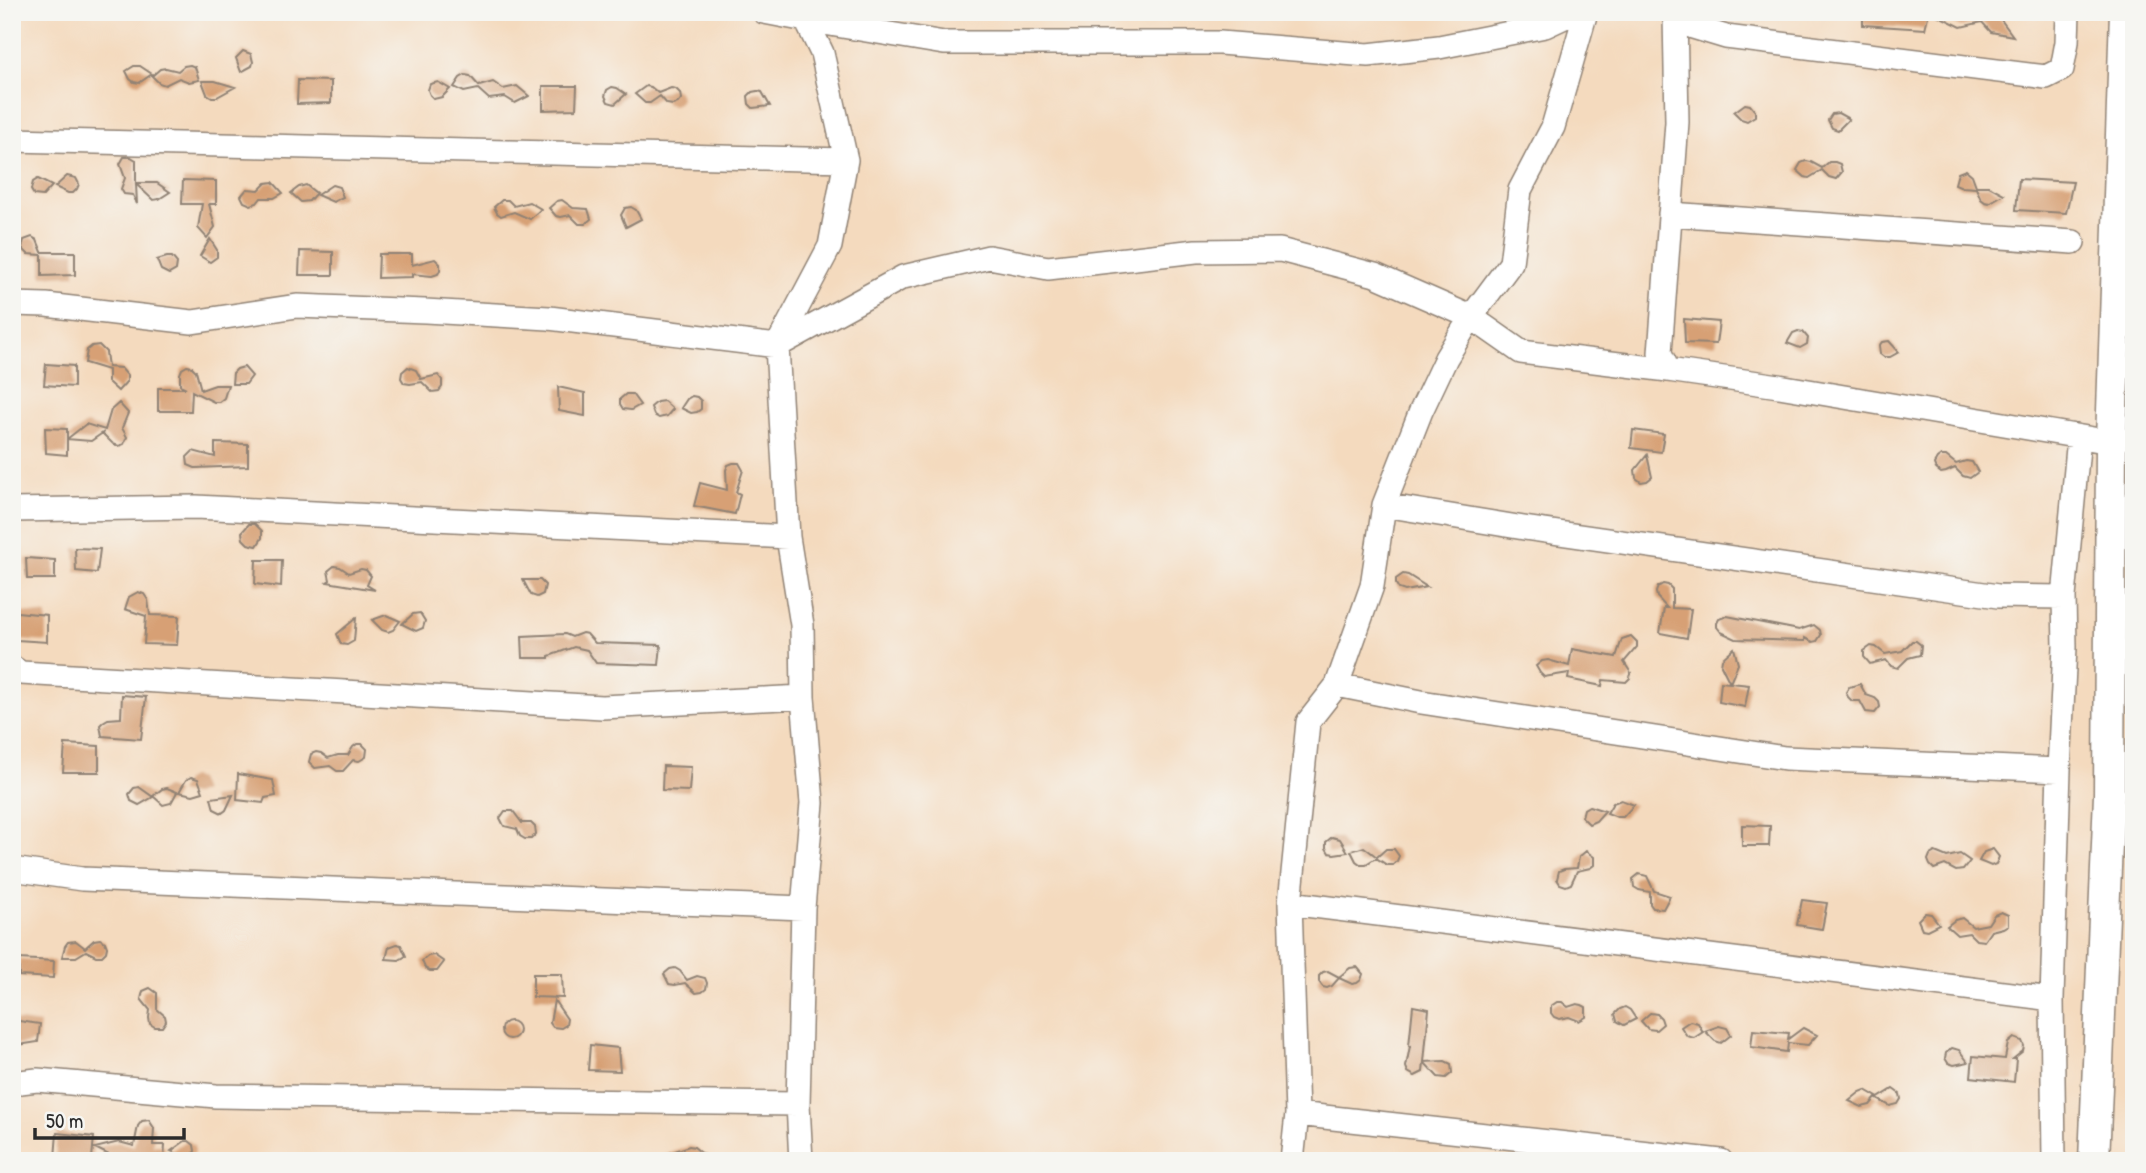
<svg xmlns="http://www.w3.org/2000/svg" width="2146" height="1173" viewBox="0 0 2146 1173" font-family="'Patrick Hand',sans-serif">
<rect width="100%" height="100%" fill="#f6f6f2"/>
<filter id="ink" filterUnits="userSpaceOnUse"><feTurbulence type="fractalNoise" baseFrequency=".0143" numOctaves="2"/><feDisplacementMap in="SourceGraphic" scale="14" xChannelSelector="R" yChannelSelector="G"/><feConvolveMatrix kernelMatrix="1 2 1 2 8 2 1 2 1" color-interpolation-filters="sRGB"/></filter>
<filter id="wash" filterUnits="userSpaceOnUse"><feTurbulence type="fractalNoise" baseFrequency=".00686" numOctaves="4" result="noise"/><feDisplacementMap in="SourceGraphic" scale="28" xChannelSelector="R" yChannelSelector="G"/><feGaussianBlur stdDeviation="1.57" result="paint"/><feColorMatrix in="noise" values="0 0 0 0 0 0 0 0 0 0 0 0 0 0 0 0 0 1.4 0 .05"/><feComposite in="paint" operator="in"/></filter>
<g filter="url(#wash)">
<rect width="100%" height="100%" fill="#f4dabe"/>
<g id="blocks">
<!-- building -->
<path fill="#d7a075" d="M1863,12h66l-4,17 -62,-4z
M1931,12h69l1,4 -2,1 14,19 -22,-4 -9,-10 -21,5z
M243,51l8,3 2,8 -1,4 -11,6 -5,-14z
M190,65l5,2 4,13 -10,2 -10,-4 -14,7 -6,-2 -7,-7 8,-7 6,-1 12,3 6,-5z
M134,66h6l12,8 -13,9 -5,-1 -4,-3 -4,-8z
M465,75l5,1 9,10 14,-4 10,7 14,-3 12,10 -14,7 -10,-6 -16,2 -11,-10 -14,3 -10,-5 6,-9z
M298,80l33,1v22l-34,1z
M202,81h13l20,6 -18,10h-5l-5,-3z
M438,82l12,7 -8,8 -8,2 -4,-4 -2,-5 2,-6z
M543,86h34l-1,23 -33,1z
M646,86l5,1 7,6 13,-5 5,1 4,4 1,6 -3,4 -5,2 -6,-1 -7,-8 -10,7h-5l-10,-9z
M612,87l5,1 9,6 -11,10 -7,-2 -3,-6 2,-6z
M757,91l5,1 8,14 -17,2 -4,-4 -1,-8 4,-4z
M1745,104l5,1 5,6v5l-8,5 -6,-2 -7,-7z
M1838,113l11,6 -11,11 -6,-2 -4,-8 4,-6z
M124,157h7l5,3v-1v24h21l13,9 -11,7 -6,1 -17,-16 1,20 -4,-9 -9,-1 -3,-5 4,-11 -5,-14z
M1806,161l5,1 11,6 7,-6h6l5,2 2,8 -6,7 -7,-2 -7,-7 -13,8 -4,-1 -8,-7 4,-7z
M1966,170l6,5 4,11h13l15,8 -15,9 -4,-1 -4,-3 -5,-11 -14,-1 -7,-3 3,-11z
M67,176l9,2 3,6 -2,5 -4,4h-5l-13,-6z
M38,179l14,7 -9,10 -9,-1 -3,-5 2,-8z
M2019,179l54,3 -7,31 -50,-3z
M183,180l33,1v23h-7l6,23 -8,11 -9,-10 4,-24h-20z
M273,182l10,11 -9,5h-13l-4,5 -6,2 -7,-3 -3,-6 6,-7 12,1 7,-7z
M306,185l10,8 -7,8 -8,1 -10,-9 8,-6z
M332,185l7,2 4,10 -10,5 -16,-7z
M502,200h6l6,6 15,-4 12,7 -11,10 -16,-7 -13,4 -4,-3 -3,-6z
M562,200l11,8 15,1 3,10 -6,5h-6l-9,-9 -9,2 -5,-1 -7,-8 8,-7z
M631,207l5,3 5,9 -15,8 -5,-12 4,-7z
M32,237l5,3 5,12h33v23l-33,1v-21l-14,-1 -6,-6 2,-8z
M210,239l7,11v7l-7,5 -10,-6z
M300,251l33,1v23h-34z
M379,254h33v11l23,-6 5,5v6l-2,4 -6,2 -20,-2v3l-34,1z
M167,257h5l5,6 -1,7 -7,4 -8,-4 -4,-10z
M1684,319l35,3 -3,22 -31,-1z
M1798,331l5,1 5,6 -1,6 -7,4 -13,-5 6,-10z
M1889,341l10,11 -9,5h-6l-4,-3 -1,-8 3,-4z
M99,345l7,7 2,15 13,1 6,7v6l-9,10 -10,-9v-12l-23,-7 2,-13 5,-4z
M46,364l28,2v21l-30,-2z
M187,366l5,1 4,4 5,19 14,-5h13l-4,13 -5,4h-5l-22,-11 -1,20h-33v-23h28l-6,-3v-11l2,-5z
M244,367l8,9 -6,8h-14l1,-11 4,-4z
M408,367l8,3 5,9 17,-4 4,5v7l-3,4 -7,1 -10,-10 -12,2 -6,-1 -3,-5 1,-6z
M558,387l27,6v23l-26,-5z
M626,394h6l8,11 -9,5 -8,-1 -3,-5v-5z
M692,396l5,1 4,4v8l-4,3 -6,1 -10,-5 6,-9z
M664,401l9,8 -6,7 -8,2 -5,-3 -3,-8 6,-5z
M119,403l9,10 -6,15 5,9 -3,7 -5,2 -6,-2 -10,-10 1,-2 -13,9 -24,-2v16l-21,-2 -1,-25 22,1v10l19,-15 19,6 6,-20z
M1633,430l31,4 -3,18 -30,-4z
M215,443l33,1v22l-53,2 -7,-3 -1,-8 6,-6 22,6z
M1647,455l5,22 -5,4 -6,1 -5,-4 -1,-8z
M1941,456h5l10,8 10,-3 6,1 6,10 -8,6 -7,-2 -8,-8 -9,4 -5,1 -5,-4 -2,-5 3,-5z
M733,463h6l4,7 -7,22 4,2 -5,20 -41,-8 6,-23 27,7 -1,-20 2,-5z
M249,524h6l7,7v7l-5,8 -9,-2 -5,-5 -1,-7z
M75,548l25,1 -3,24 -21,-2z
M26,558l29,2v19h-28z
M256,560h26l-1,27 -26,-3z
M334,566l6,1 9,6 12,-4 5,1 5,6 -4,9 8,5 -48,-8 3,-2 -2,-9z
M1403,574l5,1 19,12 -22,4 -6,-2 -3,-5v-5z
M523,580h17l5,5 -2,9 -6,3 -6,-2z
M1663,584l5,1 4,4v19l19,1 -4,29 -27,-5 4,-25h3l-10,-11 -1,-5 2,-5z
M138,592l6,2 4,6 2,15 29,1 -2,29 -33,-1 2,-28 -21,-7 4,-12z
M17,612l30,3v27l-30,-2z
M420,613l5,8 -2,7 -7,3 -14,-7 11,-10z
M386,615l14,6 -7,9 -5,2 -6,-2 -10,-10z
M1727,616l72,14 15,-5 6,5 1,5 -4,6 -4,1 -8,-4v3l-69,-2 -15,-7 -4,-5v-4l2,-4z
M356,618l-2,23 -7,4 -6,-1 -4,-10z
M582,633l5,1 8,9 66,2 -2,20 -63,-2 -9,-13 -13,-3 -25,9v2h-26l-1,-22 43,-2 7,3z
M1631,636l6,6v5l-13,15 7,11 -1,5 -4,4 -23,-2 -1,6 -34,-7 1,-6 -25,4 -4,-4 -4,-7 6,-5 6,-1 21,6 3,-17 44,8 6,-18z
M1912,641h4l5,4 -1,10 -12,3 -10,10 -7,-2 -5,-6 -16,4 -6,-7v-6l7,-5 5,1 9,7 17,-3z
M1734,648l4,16 -8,19 19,2 -4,22 -26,-5 2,-20 9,1 -9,-18 1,-6z
M1860,684l6,11 9,3 4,4 1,5 -5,6 -9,-1 -6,-11h-8l-4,-4 -2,-5 3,-5z
M122,695l24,2 -5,42 -39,-3 -2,-11 3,-3 5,-3 13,-1z
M65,744l34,2v26h-36z
M357,744h5l5,5 -1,8 -7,4 -6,-1 -10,11h-6l-7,-5 -15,2 -6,-6 2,-8 5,-2 5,1 7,5 10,-3h10l5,-8z
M663,766l28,1 -2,24 -27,-1z
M238,774l35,6 3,16 -11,2 -2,5 -26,-3z
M191,777l7,2 5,13 -10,3 -14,-3 7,-12z
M139,787l14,10 -14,8 -8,-4 -2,-7 5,-6z
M167,788l10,4 -6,11 -8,2 -10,-9 9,-7z
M233,795l-7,15 -4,3 -8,-4 -3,-11z
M1621,800l13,5 -11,12h-6l-10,-4 6,-10z
M1589,806l16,5 -9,10 -7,3 -7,-7 2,-8z
M505,811h8l9,12h9l4,4 1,7 -5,5h-6l-5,-3 -3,-7 -13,-3 -4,-8z
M1742,825l28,1 -1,20h-27z
M1332,837l8,2 8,13 -14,2 -5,-1 -3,-5v-6z
M1364,847l13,10 9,-8h8l5,7 -2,5 -4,4h-6l-11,-7 -10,6h-6l-4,-3 -5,-10z
M1993,849l6,8 -3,7 -5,2 -12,-5 5,-9z
M1586,851l8,6v8l-4,3 -13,3 -6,13 -5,2 -6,-2 -3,-5 2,-8 5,-2 13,-1 2,-11z
M1935,852l12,5 13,-3 10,7 -7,9 -7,1 -11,-6 -11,4 -4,-4 -2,-5 2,-5z
M1639,874l8,2 7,15 16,5 -7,13 -10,-1 -3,-4v-12l-11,-2 -5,-3 -1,-8z
M1802,900l25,3 -5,26 -25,-4z
M2001,912l7,3v10l-5,3 -12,3 -7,10 -8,-1 -7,-7 -12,2 -10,-9 8,-6 7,-2 11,9 15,-3 6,-9z
M1925,913l6,1 8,10 -12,6 -5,-1 -4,-9z
M100,939l5,3 2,5 -1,5 -4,4h-6l-10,-5 -10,6h-14l3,-11 3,-4 8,-1 9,7 9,-8z
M397,944l4,1 5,11 -7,4 -13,-1 3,-12z
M434,955l10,7 -7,9h-7l-5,-3 -3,-7 6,-5z
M19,959l35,2 -1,17 -34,-2z
M1357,967l6,7 -2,6 -4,3 -5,1 -13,-6 -7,8 -5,2 -4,-1 -4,-5v-6l4,-4 5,-1 11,6 11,-9z
M675,968l5,3 7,9 10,-4 8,2 2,5 -1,6 -4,3 -6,1 -11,-10 -10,2 -6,-1 -5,-10 6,-5z
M533,974h29l1,24 -30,-1z
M150,988l7,5v16l8,7 1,5 -4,6h-7l-5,-3 -1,-6 1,-8 -9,-11 2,-8z
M554,1000l13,19 -1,6 -5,3 -8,-1 -3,-4z
M1557,1002h5l6,5 9,-3 5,1 4,2v10l-7,4 -10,-4 -10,2 -5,-2 -3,-4v-7z
M1413,1006l16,3 -5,53 21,-1 6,3 1,9 -6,5 -8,-1 -14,-15 -1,10 -8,4 -7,-4 -2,-5 4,-21h-1z
M1625,1007l5,3 6,9 -12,6 -7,-4 -2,-7 5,-5z
M1650,1013l7,1 4,4 2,6 -7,6 -8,-1 -7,-8z
M12,1020l28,4 -2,18 -26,4z
M501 1030a9 9 0 1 1 18 0a9 9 0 1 1-18 0Z
M1690,1021l8,2 5,9 -9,6 -7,-2 -6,-9z
M1719,1026l8,2 4,7 -10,8 -6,-2 -10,-10z
M1803,1028l14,7 -9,10 -20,-2 -1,9 -36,-5 2,-17 36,3 -1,6z
M2014,1038l8,3 2,5 -1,5 -10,8h3l-2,23 -43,-5 2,-21 32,3 3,-16z
M590,1045l28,3 2,23 -32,-1z
M1952,1048l7,2 9,12 -14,3 -6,-2 -3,-5 1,-5z
M1893,1089l7,5 1,5 -3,5 -8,2 -13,-7z
M1865,1090l12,7 -7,8 -8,2 -13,-6 11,-9z
M149,1120l5,8 -1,17h12l-1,16h-30v-6l-19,3 -20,-10 24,-6 15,4 4,-20 4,-5z
M57,1133l37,4 -2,21h-37z
M185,1141h4l5,4 1,6 -3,5 -8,1 -13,-6z
M689,1146l5,1 17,14h-58v-2z"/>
</g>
</g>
<g filter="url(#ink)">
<use href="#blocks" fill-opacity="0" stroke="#908274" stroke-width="2"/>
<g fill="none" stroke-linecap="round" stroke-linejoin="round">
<!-- minor casing -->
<g stroke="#908274" stroke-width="26">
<path id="minor" d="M764,12l42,8 16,33 24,107 -16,86 -53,100 11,191 14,88 1,72 9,106 -9,105 -5,196 3,57
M1675,12v2l18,13 33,10 320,40 16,-8 5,-27 1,-30
M1675,14l2,108 -17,231 8,17 111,16 332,56
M806,20l138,23h276l148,12 71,-8 106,-21 30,-14
M12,140l834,20
M1670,214l403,28
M12,304l34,1 146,17 105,-16 128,5 124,7 228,28 126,-69 86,-20 59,11 148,-17 84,-1 95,25 96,42 50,35 147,18
M1384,505l140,23 474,68 66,1
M12,510l184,-3 592,30
M12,667l9,6 581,34 201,-10
M1337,685l84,17 364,56 274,12
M12,869l70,10 721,29
M1290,903l762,96
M12,1083l25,-3 179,16 582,8
M1297,1114l424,47
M1292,1161l5,-47 -7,-211 18,-181 29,-37 35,-99 12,-81 37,-94 25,-53 25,-41 40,-54 9,-73 33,-63 33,-115
M2054,1161l-2,-162 7,-229 6,-123 -1,-50 15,-160"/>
</g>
<!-- tertiary casing -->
<g stroke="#908274" stroke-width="33">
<path id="tertiary" d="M2094,1161l15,-366 2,-353 14,-430"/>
</g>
<!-- minor -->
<use href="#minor" stroke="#fff" stroke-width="23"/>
<!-- tertiary -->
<use href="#tertiary" stroke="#fff" stroke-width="30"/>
</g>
</g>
<!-- margin -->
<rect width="2146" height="1173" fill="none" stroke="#f6f6f2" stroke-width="42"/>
<!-- scale -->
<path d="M35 1128v10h149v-10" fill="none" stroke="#2b2b2b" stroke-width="3.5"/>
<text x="46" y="1128" font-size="21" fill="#2b2b2b" stroke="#f6f6f2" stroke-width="5" paint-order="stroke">50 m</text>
</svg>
